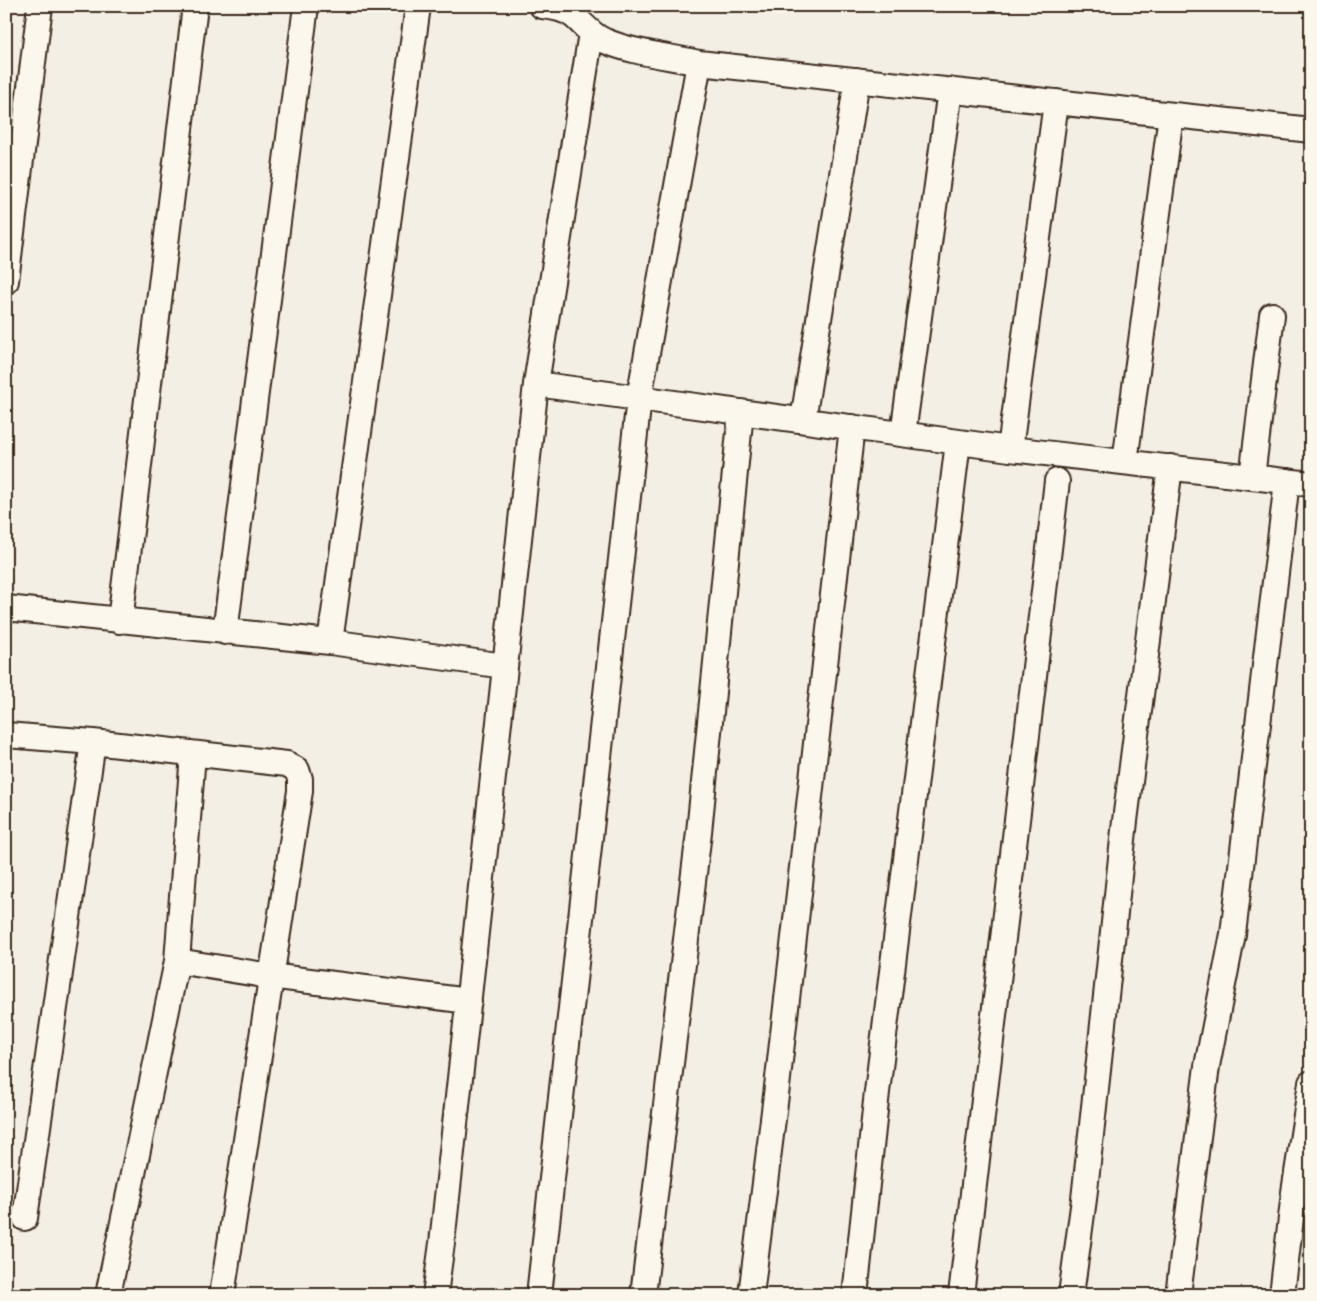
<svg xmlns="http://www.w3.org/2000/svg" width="1317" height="1301" viewBox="0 0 1317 1301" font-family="Caveat,sans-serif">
<rect width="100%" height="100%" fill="#f3efe4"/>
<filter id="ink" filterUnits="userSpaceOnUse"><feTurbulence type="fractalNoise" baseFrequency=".02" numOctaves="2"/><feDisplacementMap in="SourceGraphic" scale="10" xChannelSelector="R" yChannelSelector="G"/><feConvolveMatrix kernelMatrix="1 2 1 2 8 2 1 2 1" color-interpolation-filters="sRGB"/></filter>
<g filter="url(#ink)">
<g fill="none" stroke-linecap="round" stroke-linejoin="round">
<!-- street casing -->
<g stroke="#3b2a1e" stroke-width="28">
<path id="street" d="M542,6c11,1 24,3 33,11 10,9 17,19 30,24 29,12 63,15 94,22l612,67
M6,281l34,-275
M536,384l474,65 301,35
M803,420l54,-340
M903,434l47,-344
M1010,449l46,-347
M1125,462l46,-347
M1252,477l20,-162
M6,608l324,34 175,24
M120,621l75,-615
M225,632l81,-626
M330,642l88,-636
M6,735l87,7 194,22 10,6 3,9v12l-78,504
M177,961l93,15 199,25
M25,1218l68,-476
M108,1295l69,-334 16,-207
M435,1295l7,-52 94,-859 55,-351
M539,1295l100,-897 60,-335
M643,1295l56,-463 42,-420
M751,1295l26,-208 75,-660
M855,1295l22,-203 81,-650
M961,1295l96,-814
M1071,1295l13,-96 41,-378 45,-354
M1178,1295l29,-229 26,-132 54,-453
M1282,1295l12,-103 17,-109"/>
</g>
<!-- street -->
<use href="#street" stroke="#fbf7ec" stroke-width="24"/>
</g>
</g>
<!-- margin -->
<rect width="1317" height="1301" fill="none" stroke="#fbf7ec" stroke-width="25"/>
<rect x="12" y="12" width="1292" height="1276" fill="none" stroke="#3b2a1e" stroke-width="2" filter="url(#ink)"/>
</svg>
